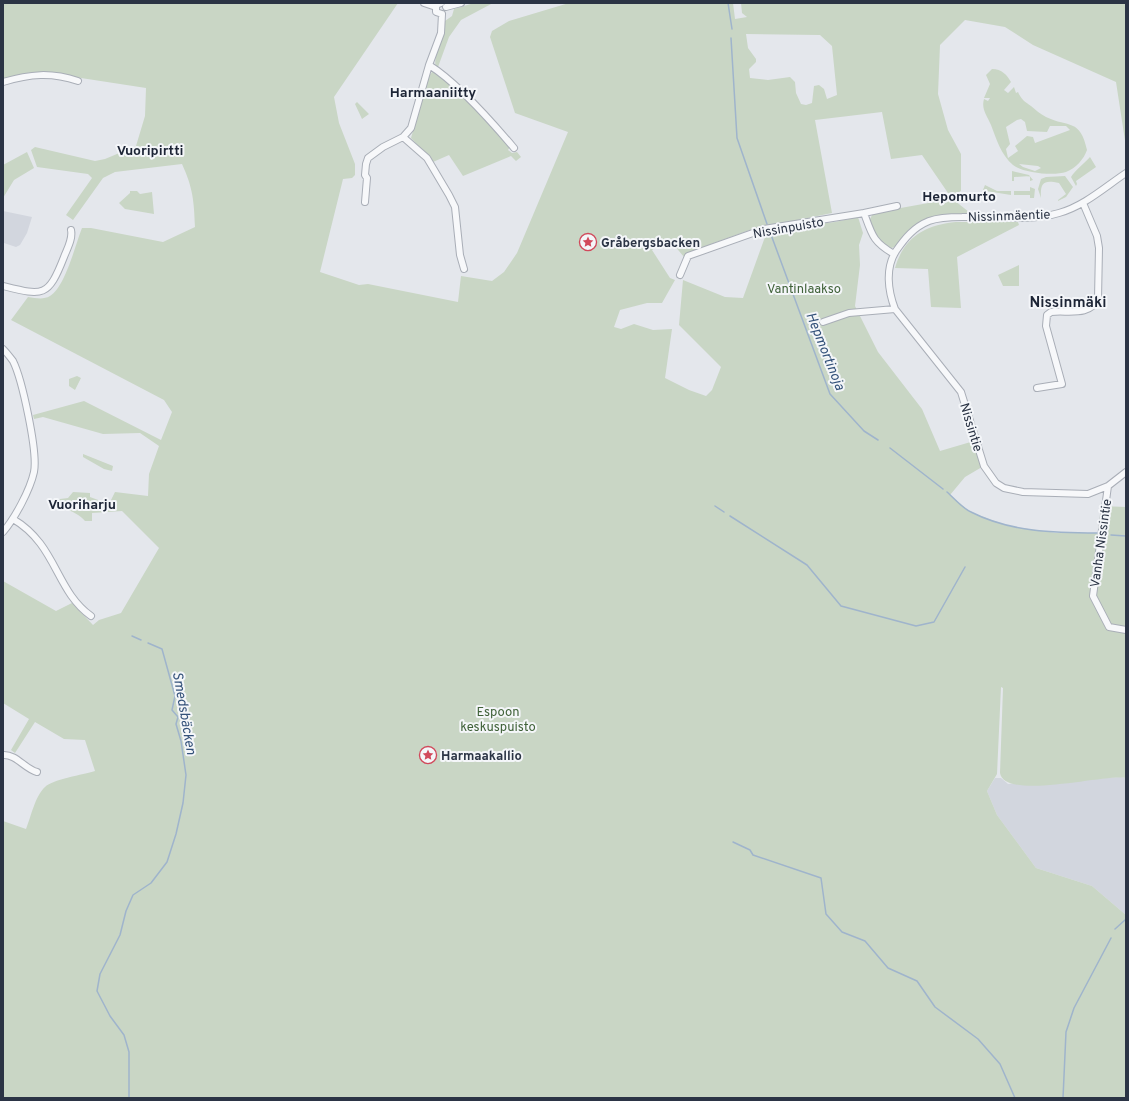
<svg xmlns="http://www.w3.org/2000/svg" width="1129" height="1101" viewBox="0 0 1129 1101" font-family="Overpass,sans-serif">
<rect width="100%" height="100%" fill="#e4e7ec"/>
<!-- built -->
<path fill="#d2d6de" d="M3,211l29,6 -5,16 -7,12 -4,2 -12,-4 -1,1z
M1121,777l5,1v137l-34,-29 -56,-18 -39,-53 -10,-24 8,-13h6l7,6z"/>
<!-- green -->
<path fill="#c9d6c5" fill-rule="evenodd" d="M3,3h288l2,1 1,-1h104l-64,94 5,26 16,41v11l-3,3 -9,1 -23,93 39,13 9,-1 90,18 3,-26 31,5 12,-9 13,-19 51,-121 -53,-19 -25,-76 2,-6 17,-10 60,-18h164l2,16 12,-2 -5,-4 -1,-10h385v144l-10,-65 -83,-37 -28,-18 -40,-7 -25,25 -2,49 10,36 13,24v37l-6,3 -7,-1 -26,-38 -31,4 -9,-47 -67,8 17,93 -63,13h-8l-50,18 -27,13 -15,-18 -17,11 18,28 5,2 -13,23h-15l-27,7 -6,17 7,2 13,-5 19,6 19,-1 -7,49 24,12 17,6 6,-6 9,-23 -42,-42 4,-45 42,17 18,1 22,-61 4,-7 66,-8 23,-5 5,16 -4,12 1,20 -5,41 23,46 44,57 18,42 34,-10 8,26 -17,10 -15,18 20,17 38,14 49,7h41l3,-27 25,1v271c-22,-4 -121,23 -126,-5l3,-85 -2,-1 -4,87 -10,17 10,24 39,53 56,18 34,29v183h-1123v-277l23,8c5,-12 9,-33 19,-42 8,-8 38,-12 50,-16l-10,-31 -21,-1 -29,-17 -20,31 -4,-3 18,-31 -26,-16v-122l53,30 16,-8 21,22 6,-5 22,-7 38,-65 -37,-37 -30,2v8h-7c-7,-9 -19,-10 -27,-18l2,-4 8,-1 5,-6 17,1v4l19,7 6,-12 33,4 1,-22 10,-28 -19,-13 -37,1 -60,-17 -9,2 -1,-4 51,-14 77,39 11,-28 -8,-12 -153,-80 17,-23c8,1 15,3 22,-1 15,-9 25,-50 32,-68h9l72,14 32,-15c-1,-26 -2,-39 -13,-63l-67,8 -12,6 -30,42 -7,-5 26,-37 -4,-4 -51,-7 -6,-17 4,-3 60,14 10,-2 31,-13 9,-30 1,-28 -104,-16 -15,1 -24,8zM746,34l74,1 12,11 5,49 -10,4 -3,-10 -5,-4 -5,1 -2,17 -6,2 -5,-1 -5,-11 -1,-11 -5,-5 -22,3 -18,-2 -1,-9 7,-7v-3l-8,-11z
M474,3h19l-32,17 -12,17 -11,30 -2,-1c-4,-5 9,-34 9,-45l7,-5 2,-7z
M992,69c10,0 15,6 19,13l-7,8 4,3 6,-6 2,6 2,-1c3,7 7,10 13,14 5,4 9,8 15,11 23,11 34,1 41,33 -3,9 -11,18 -21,22 -12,4 -43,1 -53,-7 -12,-10 -17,-27 -22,-40 -4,-9 -10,-16 -7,-26l4,2 2,-3h-6l6,-14 -4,-9zM1021,119l4,3 2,9 20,1 3,-6h16l4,4 -35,13 -2,-6 -6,-1 -12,10 3,5 -10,7 -2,-9 4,-5 -4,-17 11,-7zM1019,164l19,2 3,2 -6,3 -12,-4z
M432,72l7,1 70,70 1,4 -2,3 4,3 5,-1 4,5 -5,4 -5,-5 -48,20 -14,-21 -16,7 -22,-24 18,-62z
M357,102l12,12 -7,5 -7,-15z
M27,152l7,16 -20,12 -11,18v-33z
M1090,157l6,10 -20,14 1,3 -1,2 -5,-9c4,-7 13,-13 19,-20z
M1012,171l17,4 4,5 -3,1v-5l-16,1v4h-2z
M1065,176l8,11 -7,10 -8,4v-1l8,-6 -7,-11c-15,-3 -19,-1 -18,15l-3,-9 3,-10 5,-2z
M985,185l12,6h14v4l-25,-4 -1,2 -2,-3z
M1030,187l5,2 -1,9h-4v-3h-16v-4h16z
M130,191h7l3,3 12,-2 2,22 -29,-5 -6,-6 11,-10z
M945,200l10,1 14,11 1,3c-17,3 -38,5 -54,11 -9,4 -17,21 -25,22 -11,2 -18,-19 -22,-27l4,-8z
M956,222h62l1,3 -62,32 4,51 -30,-1 -3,-38 -33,-1c9,-31 30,-43 61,-46z
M1019,265v21h-16l-5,-11z
M77,376l4,2 -6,12 -6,-4v-7z
M83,454l30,12 -1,5 -8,-2 -21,-12z"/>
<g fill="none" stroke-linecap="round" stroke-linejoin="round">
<!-- stream -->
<path stroke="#9fb4cc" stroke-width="1.5" d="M728,3l4,26
M731,38l6,100 30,86
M770,232l60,162 34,37 14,9
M890,448l53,41
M947,492c7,6 15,16 24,20 39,20 84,21 127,21
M715,506l9,6
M730,516l77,49 34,41 75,20 18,-4 31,-55
M1111,535l15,1
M132,636l9,4
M733,842l17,8 3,5 68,23 5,36 16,18 23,9 23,27 29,13 18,26 43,32 22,25 15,34
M1115,929l10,-9
M129,1098v-46l-5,-17 -14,-19 -13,-25 3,-17 20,-39 6,-24 7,-16 18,-12 16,-21 9,-28 7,-31 3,-28 -5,-34 -5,-17 2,-7 -6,-7 3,-14 -13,-47 -14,-6
M1063,1098l3,-66 8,-24 37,-70"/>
<!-- minor casing -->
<g stroke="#a9aeb7" stroke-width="8">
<path id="minor" d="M424,3l12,4
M441,3l-5,2v7l6,2
M446,7l15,-4
M429,65c29,18 63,57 85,83
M3,82c27,-8 48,-10 75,-1
M403,137l24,21 22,37 6,12 5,48 4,14
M1126,173c-21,14 -42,33 -67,40 -31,9 -66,3 -97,4 -11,0 -22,0 -33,4 -15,6 -24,17 -33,30 -11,17 -8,40 -1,58l66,83 23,74 12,17 8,5 19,4 65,2 20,-8 18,-14
M365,202l2,-24 -2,-3 1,-11 2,-6 15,-11 20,-10 8,-9 18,-63 12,-32 1,-19
M864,213l33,-7
M680,275l8,-19 76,-27 100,-16c8,22 9,29 30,41
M3,286c40,10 45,12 61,-29 3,-8 9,-18 7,-27
M823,322l26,-9 46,-4
M3,349c4,4 7,8 10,12 9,18 25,91 21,111 -4,18 -19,46 -31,60
M1037,388l25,-4 -16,-58 1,-11 4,-3c17,-2 38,5 47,-13l1,-51 -2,-12 -14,-33
M1108,486l-15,110 16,31 17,3
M13,519c44,26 42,71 78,97
M3,755c13,-1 22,14 34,17"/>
</g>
<!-- minor -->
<use href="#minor" stroke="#f7f8fa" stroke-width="6"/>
</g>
<!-- icons -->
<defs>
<g id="sight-ring" transform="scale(0.9)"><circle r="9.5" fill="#f4f6f9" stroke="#d1495b" stroke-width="1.5"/><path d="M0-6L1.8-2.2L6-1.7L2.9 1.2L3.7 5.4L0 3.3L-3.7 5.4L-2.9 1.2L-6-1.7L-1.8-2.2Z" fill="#d1495b"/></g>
</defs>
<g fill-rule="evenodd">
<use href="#sight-ring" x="588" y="242"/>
<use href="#sight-ring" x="428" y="755"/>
</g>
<g text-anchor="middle" stroke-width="4" stroke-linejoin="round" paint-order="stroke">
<!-- street labels -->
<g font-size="13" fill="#2b3445" stroke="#f4f6f9">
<text transform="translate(1009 215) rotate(-2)" y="5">Nissinmäentie</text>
<text transform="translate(788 227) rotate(-10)" y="5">Nissinpuisto</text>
<text transform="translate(972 427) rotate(73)" y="5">Nissintie</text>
<text transform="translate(1100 543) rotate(-82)" y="5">Vanha Nissintie</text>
</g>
<!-- poi labels -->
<g font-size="13" font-weight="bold" fill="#2b3445" stroke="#f4f6f9" text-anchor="start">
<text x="601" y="247">Gråbergsbacken</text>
<text x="441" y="760">Harmaakallio</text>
</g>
<!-- park labels -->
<g font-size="13" fill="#3f6138" stroke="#f4f6f9">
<text x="804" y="293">Vantinlaakso</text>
<text x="498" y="716">Espoon<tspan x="498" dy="15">keskuspuisto</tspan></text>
</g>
<!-- neighbourhood labels -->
<g font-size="14" font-weight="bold" fill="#1d2536" stroke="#f4f6f9">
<text x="433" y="97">Harmaaniitty</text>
<text x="150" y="155">Vuoripirtti</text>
<text x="959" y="201">Hepomurto</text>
<text x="82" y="509">Vuoriharju</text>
</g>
<!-- water labels -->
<g font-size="14" font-style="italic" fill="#34527a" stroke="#f4f6f9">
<text transform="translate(826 351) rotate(68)" y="5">Hepmortinoja</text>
<text transform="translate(185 713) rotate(80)" y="5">Smedsbäcken</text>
</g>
<!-- quarter labels -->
<g font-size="15" font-weight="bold" fill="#1d2536" stroke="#f4f6f9">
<text x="1068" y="307">Nissinmäki</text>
</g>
</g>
<!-- border -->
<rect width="1129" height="1101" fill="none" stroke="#2b3445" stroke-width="8"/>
</svg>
